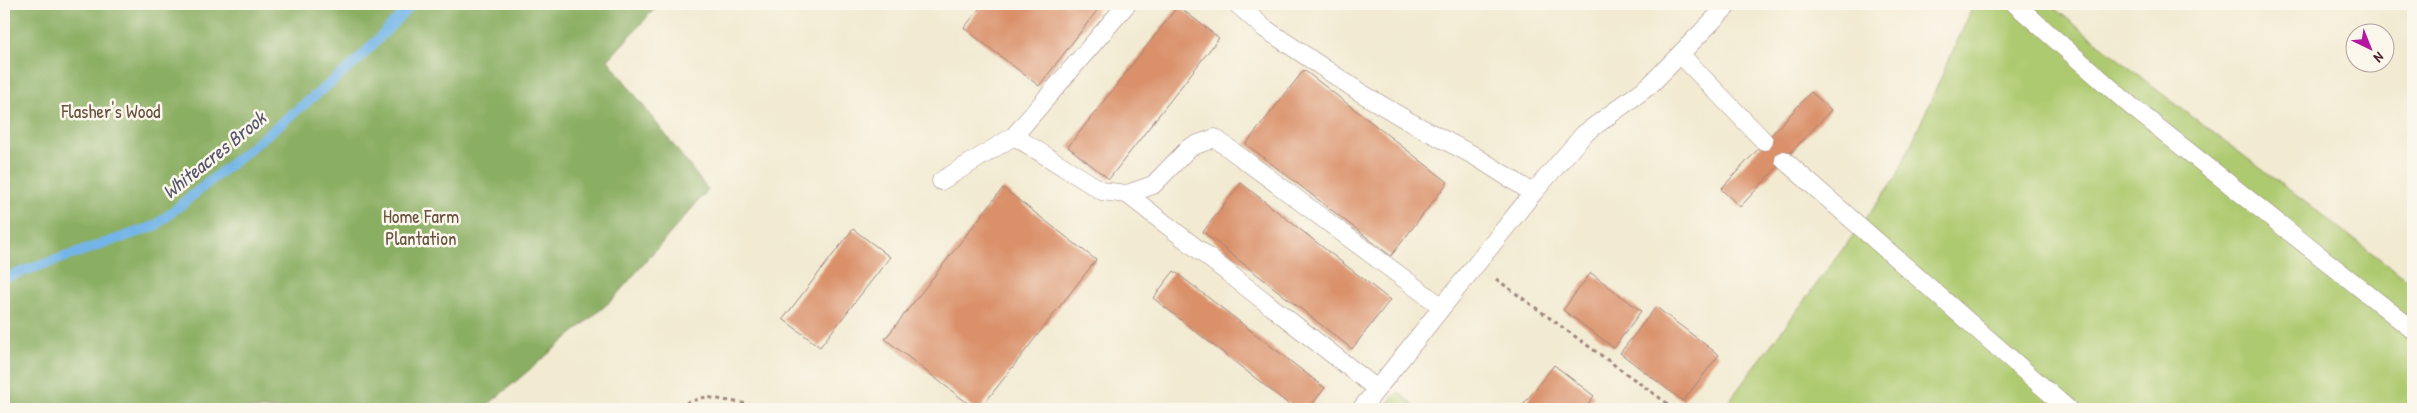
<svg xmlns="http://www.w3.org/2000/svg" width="2417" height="413" viewBox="0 0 2417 413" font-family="'Patrick Hand',sans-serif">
<rect width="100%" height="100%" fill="#fbf7ec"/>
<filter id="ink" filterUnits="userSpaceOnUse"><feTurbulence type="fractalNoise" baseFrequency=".02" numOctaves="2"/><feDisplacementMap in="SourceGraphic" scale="10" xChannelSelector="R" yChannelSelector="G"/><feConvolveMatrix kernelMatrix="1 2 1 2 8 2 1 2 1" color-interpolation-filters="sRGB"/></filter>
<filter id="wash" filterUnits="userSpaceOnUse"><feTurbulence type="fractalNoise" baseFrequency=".0096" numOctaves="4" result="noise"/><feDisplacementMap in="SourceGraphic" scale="20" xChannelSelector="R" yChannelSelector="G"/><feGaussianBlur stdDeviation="1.12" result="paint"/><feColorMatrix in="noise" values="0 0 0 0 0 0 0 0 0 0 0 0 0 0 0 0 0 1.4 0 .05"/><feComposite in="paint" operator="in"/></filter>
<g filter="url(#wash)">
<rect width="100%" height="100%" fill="#f2ead1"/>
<!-- green -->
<path fill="#aeca70" stroke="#7c744e" d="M1974,4h75l112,89 252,191v125h-690l173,-231z
M1398,392l21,17h-38z"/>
<!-- forest -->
<path fill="#8aae62" stroke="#6a6646" d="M4,4h655l-51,56 100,130 -96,110 -129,109h-479z"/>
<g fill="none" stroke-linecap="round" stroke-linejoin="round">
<!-- stream -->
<path stroke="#73b5e8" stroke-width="10" d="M4,278l151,-52 201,-164 56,-58"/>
</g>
<g id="blocks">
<!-- building -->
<path fill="#da916a" d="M983,4h111l5,4 -60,78 -75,-58z
M1178,6l41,32 -110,141 -41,-32z
M1304,70l144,112 -57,74 -145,-112z
M1811,92l20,18 -91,97 -19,-18z
M1241,183l149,117 -38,49 -149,-117z
M1003,188l93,72 -116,149h-5l-90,-70z
M853,229l37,28 -70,90 -37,-28z
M1174,271l151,117 -17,21h-13l-142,-111z
M1591,273l50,38 -27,37 -51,-38z
M1656,307l63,48 -36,46 -63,-48z
M1554,365l40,31 -10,13h-64z"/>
</g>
</g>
<g filter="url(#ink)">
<use href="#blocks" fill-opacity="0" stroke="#9e847e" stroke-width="1"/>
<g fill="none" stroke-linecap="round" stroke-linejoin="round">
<!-- lane casing -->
<g stroke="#9e847e" stroke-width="19">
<path id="lane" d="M1237,4l27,24 97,65 49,29 63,33 60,38
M2015,4l116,102 282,224
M1681,55l83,86
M1014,136l113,-132
M1784,160l284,249
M941,181l73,-45 88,55 25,3 26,-9 37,-38 25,-9 227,169
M1127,194l250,195
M1361,409l172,-216 51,-59 66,-49 79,-81"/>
</g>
<!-- path -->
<path stroke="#9e847e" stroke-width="3" stroke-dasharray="4 4" stroke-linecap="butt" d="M1496,279l179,130
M663,409l43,-12 71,12"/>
<!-- lane -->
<use href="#lane" stroke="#fff" stroke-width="18"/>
</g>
</g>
<g text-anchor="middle" stroke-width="5" stroke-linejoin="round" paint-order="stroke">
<!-- park labels -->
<g font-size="19" fill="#685240" stroke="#fbf7ec">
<text x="111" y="118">Flasher's Wood</text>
<text x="421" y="223">Home Farm<tspan x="421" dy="22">Plantation</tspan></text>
</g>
<!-- water labels -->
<g font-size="20" font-style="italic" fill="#58546d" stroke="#fbf7ec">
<text transform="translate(214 155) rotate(-39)" y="7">Whiteacres Brook</text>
</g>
</g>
<!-- margin -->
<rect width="2417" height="413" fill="none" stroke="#fbf7ec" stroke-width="20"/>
<!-- north arrow -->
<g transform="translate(2370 48) rotate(137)"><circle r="24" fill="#fbf7ec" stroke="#b4a19f"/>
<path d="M0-4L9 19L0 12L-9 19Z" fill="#b5179e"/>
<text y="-8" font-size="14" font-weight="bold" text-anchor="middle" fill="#4a1f2b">N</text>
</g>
</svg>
